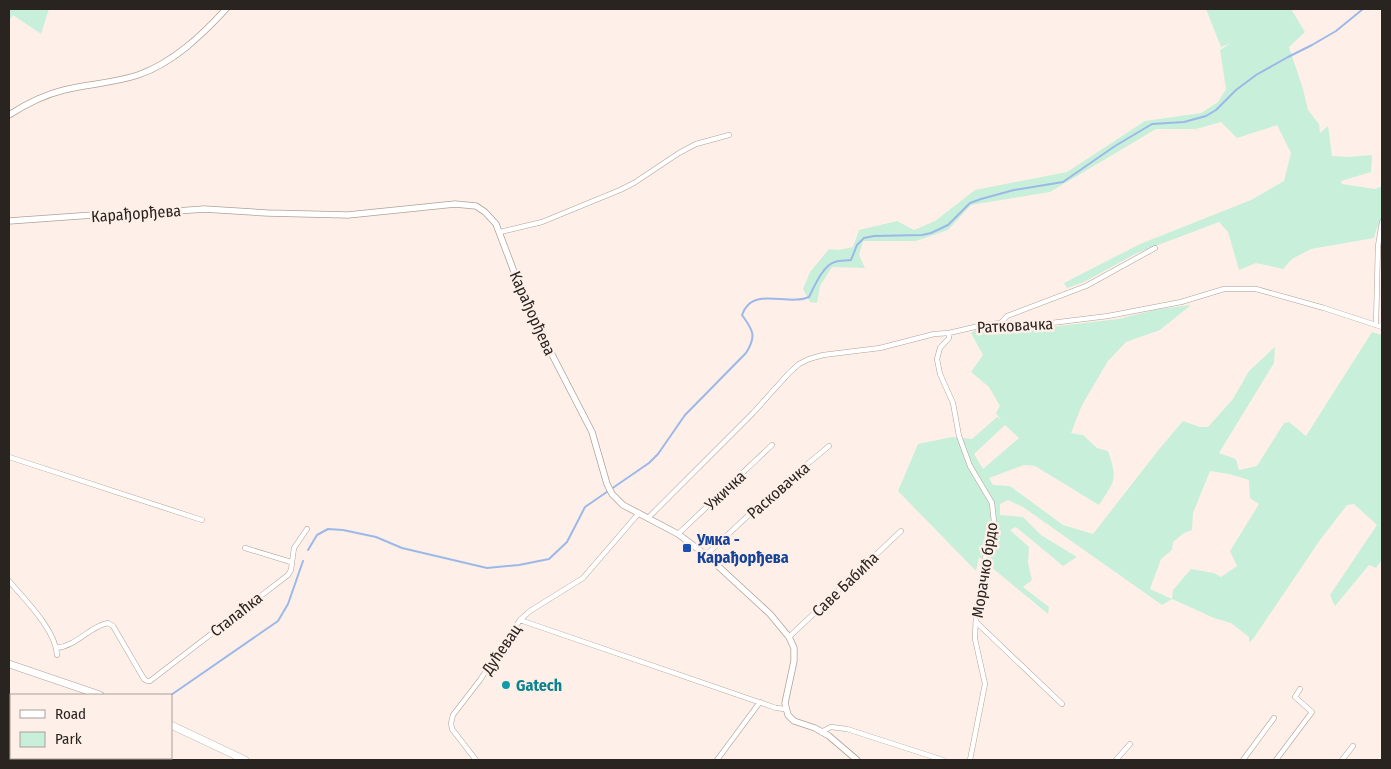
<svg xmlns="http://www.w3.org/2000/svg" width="1391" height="769" viewBox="0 0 1391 769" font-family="'Fira Sans Condensed',sans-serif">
<rect width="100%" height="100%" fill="#fef0e8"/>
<!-- green -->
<path fill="#c8efda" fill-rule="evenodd" d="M9,9h40l-8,25 -28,-19 -4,6z
M1206,9h85l14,23 -16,15 14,42 5,21 11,14 1,9 8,-7 4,30 16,1 24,-2 -1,17 -30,9 1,3 33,5 7,-3v33l-5,9 -3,10 -63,11 -19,10 -9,10 -27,-6 -17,7 -11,-38 -9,-10 -82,31 -53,29 -17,6 -3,-5 76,-39 111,-44 33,-19 7,-28 -14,-28 -40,13 -16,-16 -25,7h-40l-106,63 -79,13 -23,25 -32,11h-53l-4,14 6,13 -33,-1 -12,19 -3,17 -7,-1 -7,-13 7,-17 19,-23 9,1 15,-3 6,-17 38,-9 17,9 21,-9 40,-31 92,-18 78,-51 56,-8 17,-11 8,-13 -6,-39 11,-7 -10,4z
M1191,305l-31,25 -34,12 -18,19 -26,44 -11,28 12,2 14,13 11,3c10,29 7,29 -9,54l-64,-39 -11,-1 -35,13 4,7 17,1 53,39 30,9 67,-86 23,-27 17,6h8l25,-28 16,-28 26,-24 -1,16 -55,90 17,6 3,11 18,-4 27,-43 5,-1 17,14 66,-104 10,3v225l-6,8 -7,-3 -34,41 -5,-11 47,-70 -23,-21 -7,1 -27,35 -67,99 -4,3v-5l-18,-14 -17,-5 -42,-19 -10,6 -139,-98 -15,-7 -8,4v11l23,2 18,18 36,22 -14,9 -47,-39 -6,3 19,17 -1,16 4,17 -9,7 26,20 -1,7 -69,-57 -3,14 -78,-80 20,-47 34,-7 20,2 25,-22 4,3 -5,-7 4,-7 -11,-19 -18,-15 12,-17 -12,-22 4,-3 15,-3h61l67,-8 41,-10zM1005,425l14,13 -36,31 -9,-15zM1210,471l19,3 20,6 1,18 9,6 -29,47 7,15 -16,11 -7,-4 -23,-4 -18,21 -1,9 -22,-10 11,-30 11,-9 1,-8 11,-9 8,-3 1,-17z"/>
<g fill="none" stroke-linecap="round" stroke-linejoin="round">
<!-- stream -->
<path stroke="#9cb8e9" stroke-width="2" d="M308,550l9,-15 11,-6 15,1 33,7 26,11 85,20 32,-3 30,-6 18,-17 18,-35 64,-44 9,-9 27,-39 61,-62c11,-17 7,-23 -4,-38 1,-3 3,-7 6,-10 13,-14 43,0 61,-8 5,-10 14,-32 26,-35 5,-2 11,-1 16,-2l6,-15 7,-7 10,-2 48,-1 9,-2 17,-8 22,-22 11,-4 33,-9 49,-8 52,-36 37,-22 32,-2 22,-6 10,-6 20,-20 20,-15 32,-18 24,-12 24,-14 27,-22
M171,695l107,-74 10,-17 15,-43
M147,758l1,2"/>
<!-- minor casing -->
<g stroke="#b0a197" stroke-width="5.5">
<path id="minor" d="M500,232l42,-10 78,-32 14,-7 45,-30 17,-9 33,-9
M1001,323l6,-7 79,-30 69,-38
M1376,324l2,-78 4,-24
M949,333v5l-9,10 -3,11 3,15 13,29 6,33 11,30 22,37 2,19 -7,26 -11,64 -1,27 10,45 -15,76
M9,457l193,63
M648,518l105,-105 36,-40 10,-9 10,-5 14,-4 57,-7 54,-14 15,-1 34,-8 18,-2 26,3 81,-10 73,-14 43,-13h32l68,19 58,19
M678,534l94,-89
M245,548l46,14
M706,555l62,-58 61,-51
M9,581c16,19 47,49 48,74
M520,620l256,88 9,1
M976,622l86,82
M789,637l112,-106
M56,648c21,-2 34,-22 52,-25l5,3 31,53 3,2h3l138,-106 3,-5 3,-22 13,-19
M823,731l8,-4 16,2 96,31
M476,760l-24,-31 -1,-6 2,-8 27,-35 40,-60 10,-9 53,-33 56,-65
M717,760l43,-58
M1116,760l14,-16
M1243,760l31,-42
M1276,760l36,-48 -17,-15 5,-8
M1342,760l11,-14"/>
</g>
<!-- tertiary casing -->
<g stroke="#b0a197" stroke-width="7">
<path id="tertiary" d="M9,115c17,-11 34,-20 55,-25 24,-6 50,-7 74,-15 35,-12 64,-40 88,-66
M9,221l84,-6h31l80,-6 63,4 81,2 107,-11 21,2 9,6 11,12 31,82 65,126 15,52 5,10 11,11 55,29 28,21 64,59 19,23 5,11v13l-9,42 3,12 6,6 21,7 14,8 28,24"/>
</g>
<!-- primary casing -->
<g stroke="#b0a197" stroke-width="8">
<path id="primary" d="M9,664l91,31
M171,725l74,35"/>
</g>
<!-- minor -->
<use href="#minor" stroke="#fff" stroke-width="4.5"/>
<!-- tertiary -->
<use href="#tertiary" stroke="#fff" stroke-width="5.5"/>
<!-- primary -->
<use href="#primary" stroke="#fff" stroke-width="7"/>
</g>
<!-- markers -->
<rect fill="#1a4fb4" stroke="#fef0e8" stroke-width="2" x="682" y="543" width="10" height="10" rx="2.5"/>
<circle fill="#0f9aa8" stroke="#fef0e8" stroke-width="2" cx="506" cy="685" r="5"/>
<g text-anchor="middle" stroke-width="5" stroke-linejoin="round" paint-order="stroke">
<!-- street labels -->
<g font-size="16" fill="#2a2420" stroke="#fef0e8">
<text transform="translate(136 213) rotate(-4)" y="6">Карађорђева</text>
<text transform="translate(533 313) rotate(66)" y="6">Карађорђева</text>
<text transform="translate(1015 325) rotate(-3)" y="6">Ратковачка</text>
<text transform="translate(725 490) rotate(-43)" y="6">Ужичка</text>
<text transform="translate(778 490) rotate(-41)" y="6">Расковачка</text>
<text transform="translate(984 570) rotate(-81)" y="6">Морачко брдо</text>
<text transform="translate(845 584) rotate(-44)" y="6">Саве Бабића</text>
<text transform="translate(236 614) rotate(-38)" y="6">Сталаћка</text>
<text transform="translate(501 649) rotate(-56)" y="6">Дућевац</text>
</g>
<!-- transit labels -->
<g font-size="16" font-weight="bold" fill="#164399" stroke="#fef0e8" text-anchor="start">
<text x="697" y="545">Умка -<tspan x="697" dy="18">Карађорђева</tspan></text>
</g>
<!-- culture labels -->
<g font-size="16" font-weight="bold" fill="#0d838f" stroke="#fef0e8" text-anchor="start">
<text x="516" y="691">Gatech</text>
</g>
</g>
<!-- border -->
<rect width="1391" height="769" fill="none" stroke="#2a2420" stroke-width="20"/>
<!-- legend -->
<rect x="10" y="694" width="162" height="65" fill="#fef0e8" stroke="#a99e98"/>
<rect x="20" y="710" width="25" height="8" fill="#ffffff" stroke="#a99e98"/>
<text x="55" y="719" font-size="15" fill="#2a2420">Road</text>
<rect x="20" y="732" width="25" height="15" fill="#c8efda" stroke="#a99e98"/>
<text x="55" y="744" font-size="15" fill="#2a2420">Park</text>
</svg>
